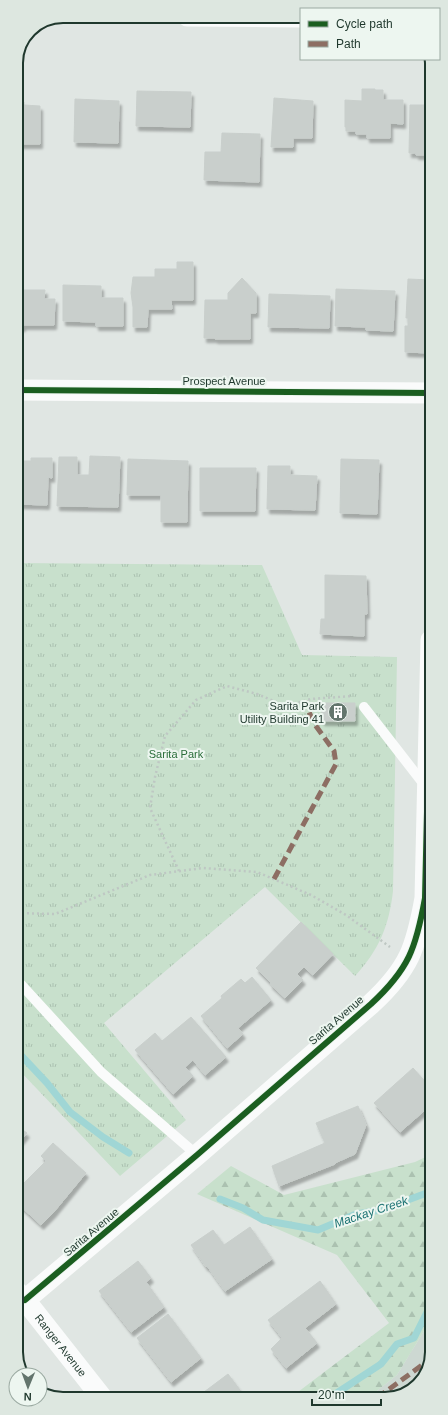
<svg xmlns="http://www.w3.org/2000/svg" width="448" height="1415" viewBox="0 0 448 1415" font-family="Arial,sans-serif">
<defs>
<pattern id="forest-firs" width="22" height="20" patternUnits="userSpaceOnUse"><rect width="22" height="20" fill="#c8e0cc"/><path d="M5 1l3.5 6h-7zM16 11l3.5 6h-7z" fill="#abc1b0"/></pattern>
<pattern id="park-tufts" width="24" height="20" patternUnits="userSpaceOnUse"><rect width="24" height="20" fill="#c8e0cc"/><path d="M3 7l-1-3M5 7V3M7 7l1-3M15 17l-1-3M17 17v-4M19 17l1-3" fill="none" stroke="#abc1b0"/></pattern>
<filter id="shadow"><feDropShadow dx="2.5" dy="4.5" stdDeviation="1" flood-color="#0004"/></filter>
</defs>
<rect width="100%" height="100%" fill="#e0e6e3"/>
<!-- built -->
<path fill="#cdd8d2" d="M432,1318v34l-10,29 -25,16 -29,1 29,-23z"/>
<!-- forest -->
<path fill="url(#forest-firs)" d="M432,1154v164l-35,57 -29,23h-78l99,-75 -52,-68 -140,-61 34,-28 53,29 131,-33z"/>
<!-- park -->
<path fill="url(#park-tufts)" d="M17,563l245,2 40,90 95,2 -4,234c-4,35 -14,59 -38,85l-90,-89 -161,136 82,97 -66,56 -103,-108z"/>
<g fill="none" stroke-linecap="round" stroke-linejoin="round">
<!-- stream -->
<path stroke="#a0d6d5" stroke-width="7" d="M17,1051l30,32 23,29 33,25 26,16
M220,1199l23,9 20,12 55,10 38,-16 25,-4 51,-19
M329,1398l52,-34 16,-20 17,-6 13,-26 5,-15"/>
</g>
<!-- building -->
<path fill="#c9cfcc" stroke="#c9cfcc" filter="url(#shadow)" d="M362,89h13v1h8v10h20v24l-13,-1v15h-23v-4h-11v-3h-10v-4h-1v-27l17,1z
M137,91l54,1 -1,35 -54,-1z
M274,98l39,3 -1,37h-19v9h-22z
M75,99l44,2 -1,42 -44,-1z
M16,102h8v3l16,1v38h-24z
M410,105h21v50h-15v-2h-7z
M222,133l38,1 -1,48 -55,-2 1,-28h16z
M177,262h16v38h-22l1,9h-24l-1,18h-14v-20l-2,-14 2,-16h22v-8h22z
M242,278l14,15v20h-6v26h-35v-1h-11l1,-38h23v-7z
M408,279l23,1v73l-26,-1v-26h3v-8h-2z
M16,282l1,8h28l-1,9h11l-1,26h-31v2h-7z
M63,285l38,1v12h22v28h-27v-4l-33,-1z
M336,289l59,2 -2,40 -27,-1v-3l-31,-1z
M269,294l61,2 -1,32 -61,-1z
M90,456l30,1 -2,50 -61,-1 2,-49h18v18h12z
M31,458h21v20l-4,-1 -1,28 -30,-1v-43h14z
M128,459l60,2 -1,61h-26v-27h-34z
M341,459l38,1 -2,54 -37,-1z
M268,466h22v9l27,1 -2,34 -48,-1z
M200,468h56l-1,43h-55z
M325,575l41,1 1,38h-3v22l-44,-2 1,-15h4z
M321,703h34v18h-33z
M301,922l32,32 -20,21 -9,-8 -7,7 6,6 -18,18 -15,-14 1,-1 -15,-15z
M252,977l19,23 -33,28 5,6 -16,14 -26,-32 21,-18 -1,-2 20,-17 4,4z
M191,1017l35,40 -21,18 -12,-15 -8,7 8,9 -20,18 -38,-44 20,-17 7,8z
M413,1068l19,21v15l-32,28 -26,-29z
M358,1106l8,19 -11,29 -18,8 -2,2 -56,22 -7,-20 53,-23 -9,-20z
M17,1126l10,7 -10,12z
M53,1143l33,30 -33,40 -12,12 -24,-22v-13l29,-29 -5,-5z
M250,1227l22,32 -47,32 -18,-25 -1,1 -15,-22 22,-15 11,15z
M138,1261l13,17 -5,4 18,25 -33,25 -32,-41z
M320,1281l16,23 -31,24 12,15 -31,25 -15,-19 11,-11 -14,-18z
M168,1314l33,44 -30,24 -34,-44z
M228,1374l18,24h-50z"/>
<g fill="none" stroke-linecap="round" stroke-linejoin="round">
<!-- path -->
<path stroke="#bec7c3" stroke-width="2.5" stroke-dasharray="2 3" stroke-linecap="butt" d="M179,871l-29,-63 5,-31 10,-41 31,-36 31,-14 30,8 29,12 25,-7 41,-3
M17,913l38,1 95,-39 53,-7 54,4 54,23 35,20 44,32"/>
<!-- service -->
<path stroke="#fafbfb" stroke-width="10" d="M364,707l62,80
M17,980l84,92 96,83"/>
<!-- minor -->
<g stroke="#fafbfb" stroke-width="21">
<path d="M187,16l114,1"/>
<path d="M16,390l415,3"/>
<path id="s1" d="M17,1292l8,8 78,99"/>
<path d="M25,1300l172,-145 174,-151c38,-35 45,-56 54,-106l6,-258"/>
</g>
<!-- quiet -->
<path stroke="#8d6e63" stroke-width="5" stroke-dasharray="10 5" stroke-linecap="butt" d="M274,879l62,-115 -2,-13 -21,-29 -8,-21
M377,1398l52,-38"/>
<!-- cycleway casing -->
<g stroke="#edf6f0" stroke-width="8">
<path id="cycleway" d="M16,390l415,3
M25,1300l172,-145 174,-151c38,-35 45,-56 54,-106l6,-258"/>
</g>
<!-- cycleway -->
<use href="#cycleway" stroke="#1b5e20" stroke-width="6"/>
</g>
<!-- icons -->
<defs>
<g id="building-disc" transform="scale(1)"><circle r="9.5" fill="#63756d" stroke="#edf6f0"/><path d="M-4-6H4V6H1V3H-1V6H-4ZM-2.5-4.3h1.7v1.8h-1.7ZM.8-4.3h1.7v1.8H.8ZM-2.5-1h1.7V.8h-1.7ZM.8-1h1.7V.8H.8Z" fill="#fff"/></g>
</defs>
<g fill-rule="evenodd">
<use href="#building-disc" x="338" y="712"/>
</g>
<g text-anchor="middle" stroke-width="4" stroke-linejoin="round" paint-order="stroke">
<!-- street labels -->
<g font-size="11" fill="#1f382d" stroke="#edf6f0">
<text x="224" y="385">Prospect Avenue</text>
<text transform="translate(336 1020) rotate(-41)" y="4">Sarita Avenue</text>
<text transform="translate(91 1232) rotate(-40)" y="4">Sarita Avenue</text>
<text dy="4" stroke="none"><textPath href="#s1" startOffset="69">Ranger Avenue</textPath></text>
</g>
<!-- poi labels -->
<g font-size="11" fill="#1f382d" stroke="#edf6f0" text-anchor="end">
<text x="324" y="710">Sarita Park<tspan x="324" dy="13">Utility Building 41</tspan></text>
</g>
<!-- park labels -->
<g font-size="11" fill="#2a6e3a" stroke="#edf6f0">
<text x="176" y="758">Sarita Park</text>
</g>
<!-- water labels -->
<g font-size="12" font-style="italic" fill="#1b7273" stroke="#edf6f0">
<text transform="translate(371 1212) rotate(-18)" y="4">Mackay Creek</text>
</g>
</g>
<!-- crop -->
<path d="M0 0H448V1415H0ZM63 23H385A40 40 0 0 1 425 63V1352A40 40 0 0 1 385 1392H63A40 40 0 0 1 23 1352V63A40 40 0 0 1 63 23Z" fill="#dde7e0" fill-rule="evenodd"/>
<path fill="none" stroke="#1f382d" stroke-width="2" d="M63 23H385A40 40 0 0 1 425 63V1352A40 40 0 0 1 385 1392H63A40 40 0 0 1 23 1352V63A40 40 0 0 1 63 23Z"/>
<!-- legend -->
<rect x="300" y="8" width="140" height="52" fill="#edf6f0" stroke="#9baaa2"/>
<rect x="308" y="21" width="20" height="6" fill="#1b5e20" stroke="#9baaa2"/>
<text x="336" y="28" font-size="12" fill="#1f382d">Cycle path</text>
<rect x="308" y="41" width="20" height="6" fill="#8d6e63" stroke="#9baaa2"/>
<text x="336" y="48" font-size="12" fill="#1f382d">Path</text>
<!-- north arrow -->
<g transform="translate(28 1387) rotate(181)"><circle r="19" fill="#edf6f0" stroke="#9baaa2"/>
<path d="M0-3L7 15L0 10L-7 15Z" fill="#63756d"/>
<text y="-6" font-size="11" font-weight="bold" text-anchor="middle" fill="#1f382d">N</text>
</g>
<!-- scale -->
<path d="M312 1399v6h69v-6" fill="none" stroke="#1f382d" stroke-width="2"/>
<text x="318" y="1399" font-size="12" fill="#1f382d" stroke="#edf6f0" stroke-width="3" paint-order="stroke">20 m</text>
</svg>
